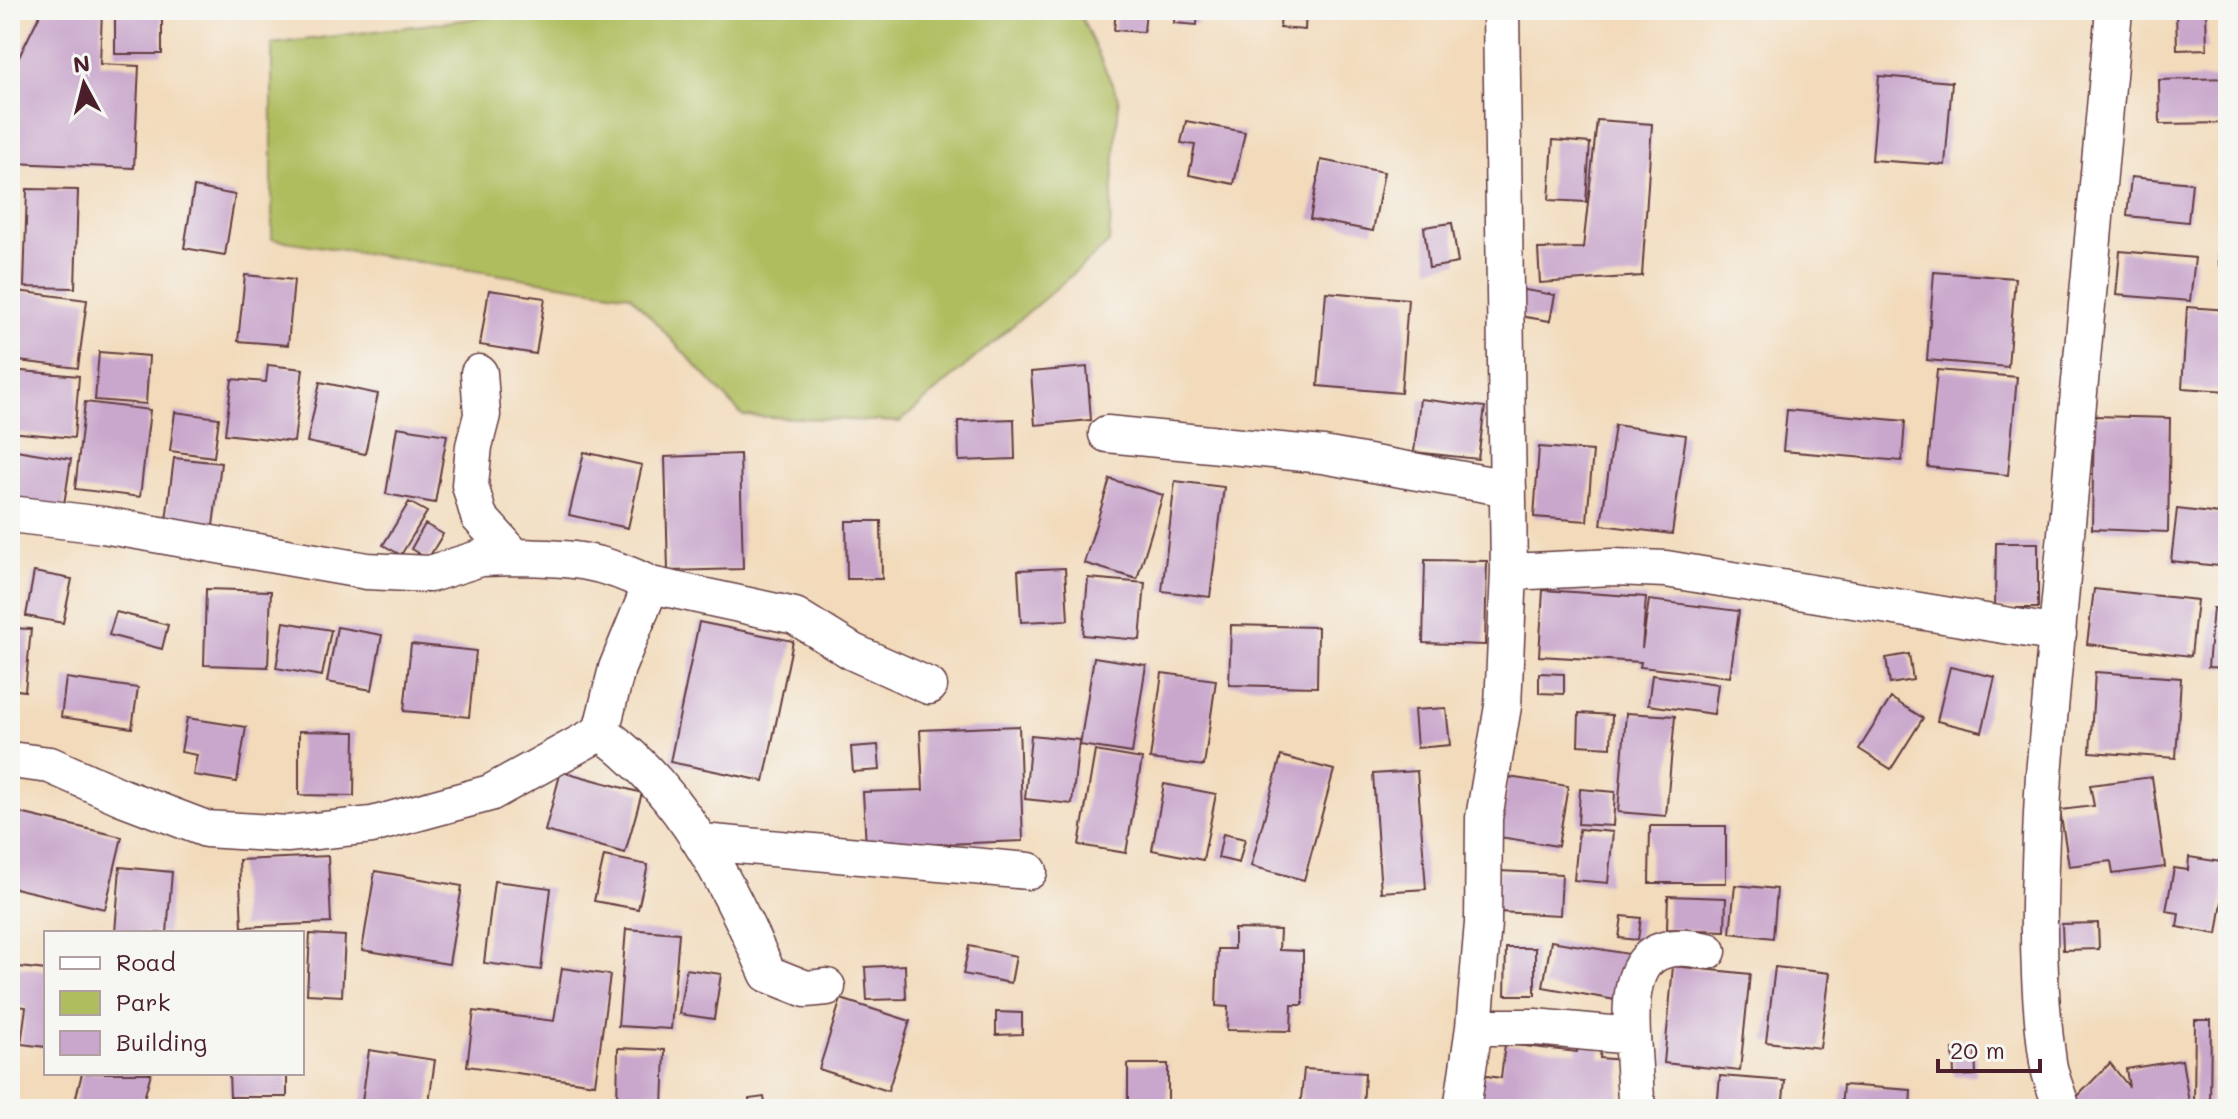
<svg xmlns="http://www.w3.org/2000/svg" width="2238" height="1119" viewBox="0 0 2238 1119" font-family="Mali,sans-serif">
<rect width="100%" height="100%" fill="#f6f6f2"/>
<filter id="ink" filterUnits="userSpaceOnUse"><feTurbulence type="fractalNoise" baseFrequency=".0125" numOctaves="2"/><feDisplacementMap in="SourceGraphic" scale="16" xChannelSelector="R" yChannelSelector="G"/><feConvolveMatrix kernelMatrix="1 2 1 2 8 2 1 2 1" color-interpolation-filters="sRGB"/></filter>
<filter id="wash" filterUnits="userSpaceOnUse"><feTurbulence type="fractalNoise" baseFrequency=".006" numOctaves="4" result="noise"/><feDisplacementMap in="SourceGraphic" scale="32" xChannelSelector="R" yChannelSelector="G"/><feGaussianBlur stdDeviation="1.8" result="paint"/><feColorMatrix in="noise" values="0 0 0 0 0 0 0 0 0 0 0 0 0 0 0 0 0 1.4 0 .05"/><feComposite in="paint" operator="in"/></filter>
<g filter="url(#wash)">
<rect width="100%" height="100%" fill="#f2daba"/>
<!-- green -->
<path fill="#b0bd5f" stroke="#7d6e45" stroke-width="2" d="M542,10h536l41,89 -10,144 -209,179 -157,-6 -113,-121 -358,-56v-195z"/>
<g id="blocks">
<!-- building -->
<path fill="#c9a7cc" d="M42,10h60l-2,54 39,2 -5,102 -122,-5 5,-102z
M115,10h47v44h-47z
M1116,10h30l-2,22 -30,-2z
M1175,10h23l-1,15 -23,-2z
M1281,10h25l-1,20 -25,-2z
M2176,10h30l1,39 -30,1z
M1879,76l73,6 -7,83 -73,-5z
M2228,78v45l-68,1 -1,-44z
M1597,120l55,4 -10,152 -102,7 -2,-34 45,-1z
M1186,121l59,11 -11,52 -45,-9 6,-30 -14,-2z
M1553,140l37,3 -4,59 -37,-2z
M1321,160l63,12 -11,59 -63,-12z
M2131,177l61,6 -4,39 -61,-6z
M194,187l41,8 -10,60 -41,-7z
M27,189l51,1 -3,98 -51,-1z
M2217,198h11v68h-9z
M10,204h8l-5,58h-3z
M1452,223l6,40 -29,5 -5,-41z
M2120,251l75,7 -5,43 -74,-6z
M1934,272l81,6 -7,89 -81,-7z
M245,275l49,5 -6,65 -50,-4z
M1519,289l36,6 -5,26 -36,-6z
M489,290l56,8 -9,56 -56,-9z
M17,291l70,9 -9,68 -68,-8z
M1326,292l82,7 -7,94 -83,-7z
M2187,307l41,3v81l-46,-3z
M99,352l50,4 -3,48 -51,-4z
M268,365l35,4 -9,73 -69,-8 7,-55 34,3z
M1087,367l4,53 -56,5 -4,-53z
M10,370l69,6 -5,62 -64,-6z
M1937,370l80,7 -9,98 -80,-8z
M320,382l58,12 -13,60 -58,-12z
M1420,399l65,8 -7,52 -64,-7z
M85,402l65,8 -10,87 -65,-8z
M1787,410l118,11 -3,40 -119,-10z
M175,412l44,6 -5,39 -44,-6z
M2094,416l76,2 -2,114 -76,-3z
M1014,419l1,40 -56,2 -1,-40z
M1615,425l71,10 -14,99 -71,-9z
M397,427l50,8 -12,68 -49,-9z
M1539,447l54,4 -6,70 -53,-4z
M10,449l61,10 -8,52 -53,-9z
M584,452l58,13 -14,63 -59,-13z
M740,454l3,115 -75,2 -3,-114z
M174,458l47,5 -9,71 -47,-6z
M1110,479l53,16 -26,84 -53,-16z
M1175,481l49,6 -14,110 -48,-6z
M409,502l18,10 -26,43 -18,-10z
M2177,509l51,6v52l-57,-6z
M846,521h35l1,58h-35z
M425,524l18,10 -15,25 -17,-10z
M1996,543h42v65h-43z
M1425,560l62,1 -2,84 -62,-2z
M1065,568l3,52 -47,2 -3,-52z
M34,572l38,7 -9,44 -37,-7z
M1088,578l57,5 -5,57 -57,-5z
M206,589l65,2 -3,76 -64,-2z
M2094,589l103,11 -6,56 -104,-12z
M1543,590l103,7 -4,51 7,-48 90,11 -9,66 -90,-10 1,-5 -102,-6z
M2213,608l15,1v59l-20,-1z
M116,612l52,13 -6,24 -53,-14z
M284,622l47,8 -9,46 -46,-8z
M699,622l94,19 -29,140 -94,-19z
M1231,625l87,2 -1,60 -88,-2z
M337,627l45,8 -10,55 -45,-8z
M10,628l21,1 -6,62 -15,-2z
M411,644l65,7 -7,66 -65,-6z
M1909,654l4,26 -23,4 -4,-26z
M1094,657l52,8 -14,88 -52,-8z
M1950,667l45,10 -13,55 -45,-11z
M2095,672l86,6 -5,80 -86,-6z
M1162,673l54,7 -12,86 -54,-7z
M1539,673l25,1v20l-25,-1z
M1652,675l66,9 -4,30 -66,-9z
M66,678l72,10 -6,40 -71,-11z
M1891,698l32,20 -32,51 -32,-20z
M1446,708l4,37 -33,3 -3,-38z
M1579,713l33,2 -1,32 -33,-2z
M1626,713l49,3 -9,100 -48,-4z
M187,718l59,9 -9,55 -44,-7 4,-20 -16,-3z
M1019,726l4,115 -157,6 -3,-55 60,-2 -3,-60z
M299,731l56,1 -1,64 -55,-1z
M1031,735l48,5 -7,64 -47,-5z
M878,745l2,25 -27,2 -2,-25z
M1095,751l47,8 -16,94 -47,-8z
M1281,756l53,14 -30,110 -53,-14z
M561,771l81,22 -17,60 -80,-22z
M1417,771l9,118 -45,3 -8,-118z
M1508,777l60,9 -10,60 -59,-9z
M2152,777l13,90 -52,7 -2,-13 -42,5 -9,-56 34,-4 -4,-21z
M1164,784l52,10 -13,66 -51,-10z
M1580,789l35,3 -2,34 -35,-2z
M16,812l106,25 -17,72 -95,-22v-50z
M1650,826h76v57h-77z
M1579,829l34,3 -5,51 -34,-3z
M1223,834l22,5 -6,24 -21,-5z
M328,856l3,67 -89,4 -3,-67z
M604,856l44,9 -10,44 -44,-8z
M2189,857l39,6 -11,71 -40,-7 2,-14 -13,-2 8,-43 14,2z
M120,867l52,5 -5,61h-52z
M375,871l87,15 -13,78 -87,-14z
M1499,871l63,3 -2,41 -63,-3z
M494,881l57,7 -10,82 -57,-7z
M1735,885l42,4 -4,49 -43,-5z
M1668,896l58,2 -1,33 -58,-2z
M1622,916l19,2 -3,22 -19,-2z
M2098,923l1,26 -36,1 -1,-26z
M626,929l53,4 -8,96 -53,-3z
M1234,929l46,1 -1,20 24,1v54h-11l-1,26 -64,-1 1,-23 -12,-1 2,-57h16z
M310,934l35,2 -3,60 -35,-2z
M1551,941l78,13 -8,47 -78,-14z
M969,946l47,10 -5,27 -48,-9z
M1506,948h29v47h-30z
M905,965l1,34 -39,1 -2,-33z
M10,966l36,4v77l-25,-3 5,-37 -16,-2z
M1673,966l77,8 -10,97 -76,-8z
M1775,967l55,6 -10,75 -54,-6z
M562,968l48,7 -15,109 -128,-18 7,-55 80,10z
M686,969l35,5 -7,45 -35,-5z
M841,999l69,22 -22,70 -69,-22z
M996,1012l26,1v21l-26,1z
M2195,1020h16l-1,87 -16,-1z
M1579,1037l23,3 -2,18 23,2 -6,49h-120l1,-4 -22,-3 4,-27 21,3 4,-34 72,8z
M618,1048l47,2 -2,59h-46z
M1975,1048l1,27 -22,1 -1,-27z
M369,1050l66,10 -7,49h-67z
M2182,1060l8,49 -123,-2 43,-44 19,24 -3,-18z
M1128,1064h40v45h-40z
M1304,1069l61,4 -2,36h-63z
M82,1073h69l-10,36h-68z
M229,1073h58v24h-57z
M1720,1076l65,5 -3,28h-65z
M1843,1085l68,5 -1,19h-69z
M764,1097l2,12h-16l-1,-10z"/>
</g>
</g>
<g filter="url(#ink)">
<use href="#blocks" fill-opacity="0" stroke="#633b40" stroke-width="2"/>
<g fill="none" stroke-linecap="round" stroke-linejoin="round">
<!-- street casing -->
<g stroke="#633b40" stroke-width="39">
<path id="street" d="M479,373l3,42 -8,31 -4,39 9,32 36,40c55,1 86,2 136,28
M1107,434l216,21 185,33
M10,514l93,11 264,46 63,3 51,-16 34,-1
M1509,572l104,-5 53,2 392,65
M601,732c82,60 127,151 167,242l38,15 21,-2
M10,760l40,5 72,32 84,32 81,5 85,-9 118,-32 111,-61 16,-64 34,-83 144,31 58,36 76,34
M702,842l327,29
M1474,1027h61l97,9c-3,-58 5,-101 76,-85
M1632,1036l4,63 4,10
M1462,1109l12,-82 9,-104 1,-105 19,-112 6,-134 -8,-562
M2062,1109c-4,-15 -12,-31 -14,-47 -14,-95 -9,-192 -4,-288l70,-764"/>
</g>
<!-- street -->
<use href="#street" stroke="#fff" stroke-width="36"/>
</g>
</g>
<!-- margin -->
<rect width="2238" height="1119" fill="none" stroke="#f6f6f2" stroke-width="40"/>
<!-- legend -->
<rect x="44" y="931" width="260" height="144" fill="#f6f6f2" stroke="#b1a0a2" stroke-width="2"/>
<rect x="60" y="957" width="40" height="12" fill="#ffffff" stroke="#b1a0a2" stroke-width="2"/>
<text x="116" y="971" font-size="24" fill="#4a1f2b">Road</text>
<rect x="60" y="991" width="40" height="24" fill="#b0bd5f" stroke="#b1a0a2" stroke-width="2"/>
<text x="116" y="1011" font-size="24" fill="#4a1f2b">Park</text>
<rect x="60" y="1031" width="40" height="24" fill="#c9a7cc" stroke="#b1a0a2" stroke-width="2"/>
<text x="116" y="1051" font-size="24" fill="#4a1f2b">Building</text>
<!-- north arrow -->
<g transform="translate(84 84) rotate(353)" stroke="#f6f6f2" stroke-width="6" paint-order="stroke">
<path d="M0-6L14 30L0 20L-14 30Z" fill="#4a1f2b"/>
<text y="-12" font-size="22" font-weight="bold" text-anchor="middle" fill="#4a1f2b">N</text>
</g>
<!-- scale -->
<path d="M1938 1059v12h102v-12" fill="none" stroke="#4a1f2b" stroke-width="4"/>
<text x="1950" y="1059" font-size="24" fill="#4a1f2b" stroke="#f6f6f2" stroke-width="6" paint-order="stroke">20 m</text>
</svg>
